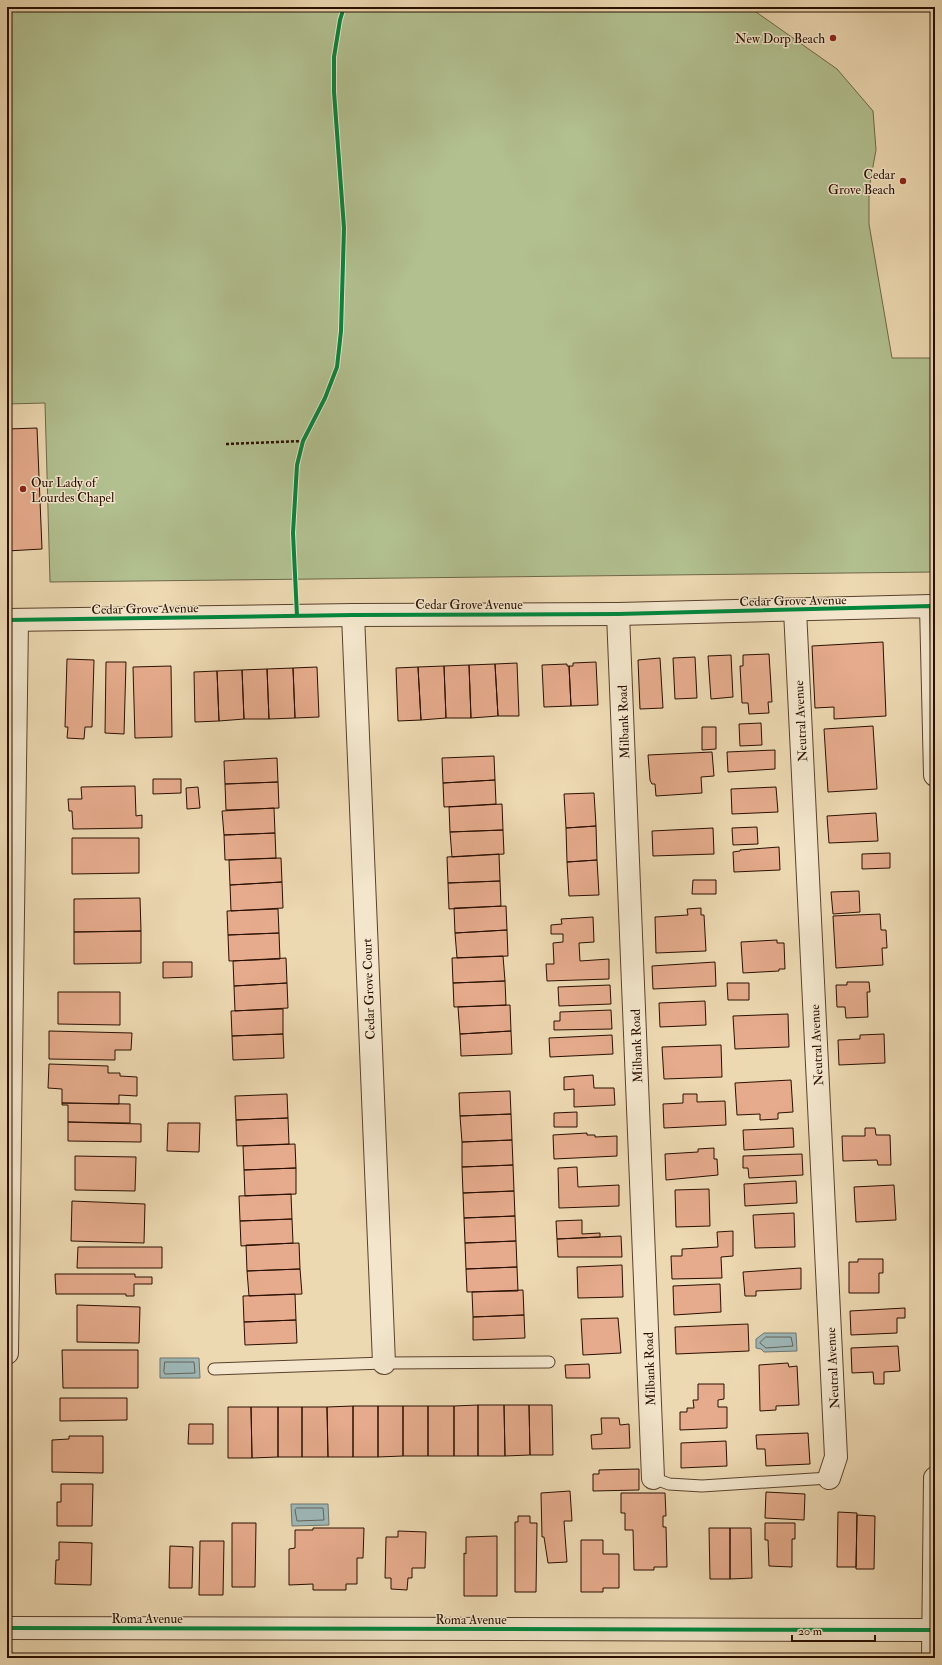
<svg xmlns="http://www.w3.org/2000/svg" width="942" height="1665" viewBox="0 0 942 1665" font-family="'IM FELL Double Pica',serif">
<rect width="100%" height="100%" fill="#ecd8b1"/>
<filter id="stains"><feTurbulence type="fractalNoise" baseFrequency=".005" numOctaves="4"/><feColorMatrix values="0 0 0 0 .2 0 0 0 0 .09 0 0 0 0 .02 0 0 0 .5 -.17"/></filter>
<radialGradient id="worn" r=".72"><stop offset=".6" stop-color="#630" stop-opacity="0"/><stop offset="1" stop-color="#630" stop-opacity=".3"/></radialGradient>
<!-- green -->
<path fill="#b2c090" stroke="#6e6848" d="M7,7h742l88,62 36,42 3,39 -7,38v36l23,134h43v214l-885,10 -5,-179 -38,1z"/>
<!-- water -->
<path fill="#9db7b6" stroke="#6f746d" d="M764,1333h32l1,18 -33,1 -3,-3 -5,-1v-9z
M160,1358h39l1,20h-40z
M291,1504h37l1,21 -37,1z"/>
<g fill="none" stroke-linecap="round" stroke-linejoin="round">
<!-- shore -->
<path stroke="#64635b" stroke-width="1" d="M766,1337h25l2,9 -27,2 -6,-5z
M165,1362h29l1,11 -30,1 -1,-2z
M297,1508h26l1,12 -27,1 -2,-11z"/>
</g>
<!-- building -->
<path fill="#e5ab8c" stroke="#2a0f00" d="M37,428l5,121 -35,2v-122z
M883,642l3,74 -52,3v-12l-19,1 -3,-62z
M769,654l3,48h-4l1,11 -20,1 -1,-11h-6l-2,-37h3v-11z
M731,655l2,42 -22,2 -3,-43z
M695,657l2,41 -22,1 -2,-41z
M660,658l3,50 -23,1 -2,-49z
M67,659l27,1 -2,67h-7l-1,12 -17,-1 1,-11h-3z
M106,662h20l-2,72 -19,-1z
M596,662l2,43 -27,1 -2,-40h4v-3z
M517,663l2,53h-21l-3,-52z
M495,664l3,52 -27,2 -2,-53z
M567,664v2h2l2,40 -27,1 -2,-42z
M469,665l2,53h-25l-2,-52z
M171,666l1,71 -37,1 -2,-71z
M444,666l2,52 -25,2 -3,-53z
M317,667l2,50 -24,1 -2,-50z
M418,667l3,53 -23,1 -2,-53z
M293,668l2,50 -26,1 -2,-50z
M267,669l2,50h-25l-2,-49z
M242,670l2,49 -25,2 -2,-50z
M217,671l2,50 -24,1 -1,-50z
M761,723l1,22 -22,1 -1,-22z
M873,726l4,63 -49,3 -4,-63z
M702,727h14v22l-14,1z
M775,750v19l-47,3 -1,-20z
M712,752l2,24 -13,1 1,16 -46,3 -1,-12h-3l-2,-4 -2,-25z
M494,756l1,24 -52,3 -1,-25z
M277,758l1,24 -53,2 -1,-23z
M153,779h28v14l-28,1z
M495,780l1,24 -52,3 -1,-24z
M278,782l1,26 -53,2 -1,-26z
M135,786l1,30 6,-1v13l-69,1 -1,-18h-3l-1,-12h14l-1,-12z
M198,787l2,21 -13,1 -1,-21z
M776,787l2,25 -46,2 -1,-25z
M594,793l2,33 -30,2 -2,-34z
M502,804l1,26 -53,2 -1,-25z
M274,808l1,25 -51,2 -2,-24z
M876,813l2,28 -49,2 -2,-27z
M596,826l1,34 -30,2 -1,-34z
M757,827l1,17 -25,1 -1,-17z
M713,828l1,26 -61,2 -1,-25z
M503,830l1,24 -52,3 -2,-25z
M275,833l1,25 -51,2 -1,-25z
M72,838h67v35l-67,1z
M779,847l1,23 -46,2 -1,-20 7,-1v-1z
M890,853v15l-28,1v-15z
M499,854l1,27 -52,2 -1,-26z
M281,858l1,24 -52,3 -1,-25z
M597,860l2,35 -30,1 -2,-34z
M693,880h23v14h-24z
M500,881l1,25 -52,3 -1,-26z
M282,882l1,26 -52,3 -1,-26z
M859,891l1,21 -27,2 -2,-22z
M140,898l1,33 -67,1v-33z
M506,906l1,24 -52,3 -1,-25z
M701,908v7h3l2,36 -50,2 -1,-36 33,-2 -1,-6z
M278,909l1,24 -51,2 -1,-24z
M880,914l1,16h5l1,18h-5l1,17 -47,3 -3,-52z
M593,917l1,25 -15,1 1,18 29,-2v20l-62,2 -1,-17h8l-1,-21 10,-1v-8h-12v-9l11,-1 -1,-5z
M507,930l1,26 -51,2 -2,-25z
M141,931v32l-67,1v-32z
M279,933l1,26 -51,2 -1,-26z
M777,940v3h7l1,26h-6v2l-36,2 -2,-31z
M503,956l2,25 -52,2 -1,-25z
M286,958l1,25 -53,3 -1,-25z
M163,962h29v15l-29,1z
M715,962l1,24 -63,3 -1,-23z
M505,981l1,24 -52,2 -1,-24z
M847,982h22l1,10h-3l1,25 -22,1 -1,-11h-8l-1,-22h11z
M287,983l1,25 -53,3 -1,-25z
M727,983h22v17h-21z
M610,985l1,19 -52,2 -1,-19z
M58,992h62v33l-62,-1z
M705,1001l1,24 -46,2 -1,-24z
M510,1005l1,26 -51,3 -2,-27z
M283,1009v25l-51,2 -1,-25z
M611,1010l1,19 -58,1v-9h6v-9z
M788,1014l1,33 -54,2 -2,-33z
M49,1031l83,2 -1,17h-16v10l-66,-1z
M511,1031l1,23 -51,2 -1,-22z
M283,1034l1,24 -51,2 -1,-24z
M884,1034l1,29 -46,2 -1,-25 22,-1v-4z
M612,1035l1,19 -63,3 -1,-19z
M721,1045l1,32 -58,2 -2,-32z
M49,1064l59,2v7h12v3l17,1v19l-18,-1v9l-57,-1v-14l-14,-1z
M593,1075l1,13h20l1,17 -41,2v-18l-10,1v-13z
M791,1080l2,32 -15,1v6l-18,1v-6l-23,1 -2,-32z
M510,1091l1,23 -51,2 -1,-23z
M287,1094l1,24 -52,2 -1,-24z
M683,1094h14v8l28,-1 1,24 -62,3 -1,-24 20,-1z
M62,1103l68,1v19l-62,-1v-17h-6z
M577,1112v15h-23v-14z
M511,1114l1,26 -50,2 -2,-26z
M288,1118l1,26 -52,2 -1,-26z
M68,1122l73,2v18l-73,-1z
M168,1123h32l-1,29 -32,-1z
M793,1128l1,19 -50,3 -1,-20z
M865,1128h10l1,7h14l1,30h-13l-1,-5 -34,1 -1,-25h23z
M587,1133v2h8v2l22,-1v20l-63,3 -1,-24z
M512,1140l1,25 -51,2v-25z
M295,1144l1,24 -52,2 -1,-24z
M714,1148v11h3l1,16 -52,5 -1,-26 33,-2v-3z
M802,1154l1,21 -54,3 -1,-10h-5v-12z
M75,1156l61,1 -1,34 -60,-1z
M513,1165l1,26 -51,2 -1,-26z
M577,1167l1,20 41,-2v21l-60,2 -1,-40z
M296,1168v26l-51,2 -1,-26z
M796,1181l1,22 -52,3 -1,-22z
M894,1185l2,35 -40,2 -2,-35z
M709,1189l1,37 -34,1 -1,-37z
M514,1191l1,25 -51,2 -1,-25z
M291,1194l1,25 -52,2 -1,-25z
M72,1201l73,3 -1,39 -73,-2z
M794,1213l1,34 -40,1 -2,-33z
M515,1216l1,25 -51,2 -1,-25z
M292,1219l1,24 -52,3 -1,-25z
M582,1220v14l18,-1v4l-43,2 -1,-18z
M733,1231v25l-12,1 1,21 -50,1 -1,-23h11v-7l36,-2 -1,-15z
M621,1236l1,21h-64l-1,-18z
M516,1241l1,26 -51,2 -1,-26z
M299,1243l1,26 -53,2 -1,-26z
M78,1247h84v21h-85z
M858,1259h25v14h-4v20h-30v-31h9z
M622,1265l1,32 -45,1 -1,-31z
M517,1267l1,24 -51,1 -1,-23z
M801,1268v21l-45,2v5h-11l-2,-24z
M300,1269l2,25 -53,2 -2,-25z
M55,1274h80v3h17v7h-18v12h-8v-2h-70z
M720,1284l1,28 -47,3 -1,-29z
M523,1290l1,25 -51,2 -1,-25z
M295,1294l1,26 -52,2 -1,-26z
M77,1305l63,2 -1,36 -62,-1z
M905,1308v10h-8v15l-46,2 -1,-24z
M524,1315l1,23 -52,2v-23z
M618,1318l3,35 -38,2 -2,-36z
M296,1320l1,23 -52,2 -1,-23z
M748,1324l1,27 -73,3 -1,-27z
M898,1346l2,25 -16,1v12h-10l-1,-12 -21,1 -1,-25z
M62,1350h76v38h-75z
M788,1363l1,4 8,-1 2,39 -23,1v4l-16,1 -1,-46z
M589,1364l1,14h-24l-1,-13z
M698,1384h26v15l-6,1v7h9v21l-47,2v-18h7v-4h7l-1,-8h5z
M60,1398h67v22l-67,1z
M478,1405v51h-24v-50z
M478,1405h26l1,51h-27z
M504,1405h25l1,50 -25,1z
M529,1405h23l1,50h-23z
M353,1406v51h-25l-1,-50z
M353,1406h25v51h-25z
M378,1406h25v50l-25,1z
M403,1406h25v50h-25z
M428,1406h26v50h-26z
M228,1407h23l1,51h-24z
M251,1407h27v50l-26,1z
M278,1407h24v50h-24z
M302,1407h25l1,50h-26z
M601,1418h18l1,7 9,-1 1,24 -38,1 -1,-14 11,-1z
M189,1424h24v20h-25z
M808,1433l2,31 -44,2 -1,-17h-8l-1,-14z
M69,1436h34v37l-51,-1v-32l17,-1z
M726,1441l1,25 -46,2v-25z
M639,1469v21l-46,1v-17h6v-4z
M61,1484h32l-1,42h-35v-24h4z
M570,1491l2,30h-8l3,41 -19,1 -4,-26h-2l-1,-44z
M766,1492l39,2 -1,26 -39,-2z
M621,1493h44l1,23h-3v11h3l1,40h-13v3h-20l-1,-40h-8v-17h-4z
M838,1512l19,1 -1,54h-19z
M857,1515l18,1 -1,53h-18z
M518,1516h12v7h7l-1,69h-21v-70h3z
M232,1523h24l-1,64h-23z
M765,1523h30v16h-3v28l-23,-1 -1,-26h-3z
M313,1528h51l-1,30h-6v26h-11v6h-33v-6l-24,1v-36l6,-1v-18h18z
M709,1528h21v51h-20z
M730,1528h21l1,50 -22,1z
M398,1531l28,1 -1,36h-13v10h-4l-1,12 -16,-1v-11h-6l1,-41h12z
M497,1536v60h-33v-43l2,1v-17z
M581,1540h22v14h16v34h-16v4h-22z
M200,1541h24l-1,54h-24z
M59,1542l33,1 -1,42 -36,-1 1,-24h3z
M170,1546l23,1 -1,41h-23z"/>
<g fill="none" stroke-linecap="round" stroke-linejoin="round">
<!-- service casing -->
<g stroke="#5a412c" stroke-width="13">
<path id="service" d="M214,1369l170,-6 165,-1
M653,1478l16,6 33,2 127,-8"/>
</g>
<!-- minor casing -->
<g stroke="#5a412c" stroke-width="24">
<path id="minor" d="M795,610l41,847 -7,21
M618,614l35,864
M353,615l31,748
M7,1353l10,-733
M7,1628l928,2"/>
</g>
<!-- tertiary casing -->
<g stroke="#5a412c" stroke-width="24">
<path id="tertiary" d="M7,620l346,-5 265,-1 313,-8 4,169
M933,1658l2,-180"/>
</g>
<!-- path -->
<path stroke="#2a0f00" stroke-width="2.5" stroke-dasharray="3 2" stroke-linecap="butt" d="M226,444l77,-3"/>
<!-- service -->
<use href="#service" stroke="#f3e6cc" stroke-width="11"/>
<!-- minor -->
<use href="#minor" stroke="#f3e6cc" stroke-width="22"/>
<!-- tertiary -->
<use href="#tertiary" stroke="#f3e6cc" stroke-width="22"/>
<!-- cycleway casing -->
<g stroke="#f3e6cc" stroke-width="6">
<path id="cycleway" d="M297,616l-4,-83 4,-68 6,-24 22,-43 12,-31 4,-36 3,-103 -10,-136v-35l6,-37 4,-13
M7,620l346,-5 265,-1 313,-8 4,169
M7,1628l928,2"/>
</g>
<!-- cycleway -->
<use href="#cycleway" stroke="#00873e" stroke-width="4"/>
</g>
<!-- markers -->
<g fill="#8f2418" stroke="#f3e6cc" stroke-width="1.5">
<circle cx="833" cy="38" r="4"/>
<circle cx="903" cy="181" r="4"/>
<circle cx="23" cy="489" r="4"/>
</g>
<g text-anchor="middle" stroke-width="3" stroke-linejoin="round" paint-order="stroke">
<!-- poi labels -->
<g font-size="13" fill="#2a0f00" stroke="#f3e6cc" text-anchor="end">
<text x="825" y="43">New Dorp Beach</text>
<text x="895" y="179">Cedar<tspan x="895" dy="15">Grove Beach</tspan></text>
<text x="31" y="487" text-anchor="start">Our Lady of<tspan x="31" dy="15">Lourdes Chapel</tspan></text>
</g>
<!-- street labels -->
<g font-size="13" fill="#2a0f00" stroke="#f3e6cc">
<text transform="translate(793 600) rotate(-1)" y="5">Cedar Grove Avenue</text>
<text x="469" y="609">Cedar Grove Avenue</text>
<text transform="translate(145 608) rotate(-1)" y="5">Cedar Grove Avenue</text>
<text transform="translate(800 721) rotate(-93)" y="5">Neutral Avenue</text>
<text transform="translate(623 722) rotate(-92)" y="5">Milbank Road</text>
<text transform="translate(368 989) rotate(-92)" y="5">Cedar Grove Court</text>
<text transform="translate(816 1045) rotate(-93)" y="5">Neutral Avenue</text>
<text transform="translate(636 1046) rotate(-92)" y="5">Milbank Road</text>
<text transform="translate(832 1368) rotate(-93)" y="5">Neutral Avenue</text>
<text transform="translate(649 1369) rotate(-92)" y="5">Milbank Road</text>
<text x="147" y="1623">Roma Avenue</text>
<text x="471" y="1624">Roma Avenue</text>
</g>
</g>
<!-- margin -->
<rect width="942" height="1665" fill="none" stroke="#ecd8b1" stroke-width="24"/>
<rect x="8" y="8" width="926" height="1649" fill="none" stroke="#2a0f00" stroke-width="2"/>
<rect x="12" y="12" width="918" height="1641" fill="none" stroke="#2a0f00"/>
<!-- scale -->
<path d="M792 1635v6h83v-6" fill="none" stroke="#2a0f00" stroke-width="2"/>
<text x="798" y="1635" font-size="12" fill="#2a0f00" stroke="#f3e6cc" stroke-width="3" paint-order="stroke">20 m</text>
<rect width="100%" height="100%" filter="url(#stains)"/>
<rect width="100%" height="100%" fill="url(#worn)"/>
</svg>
